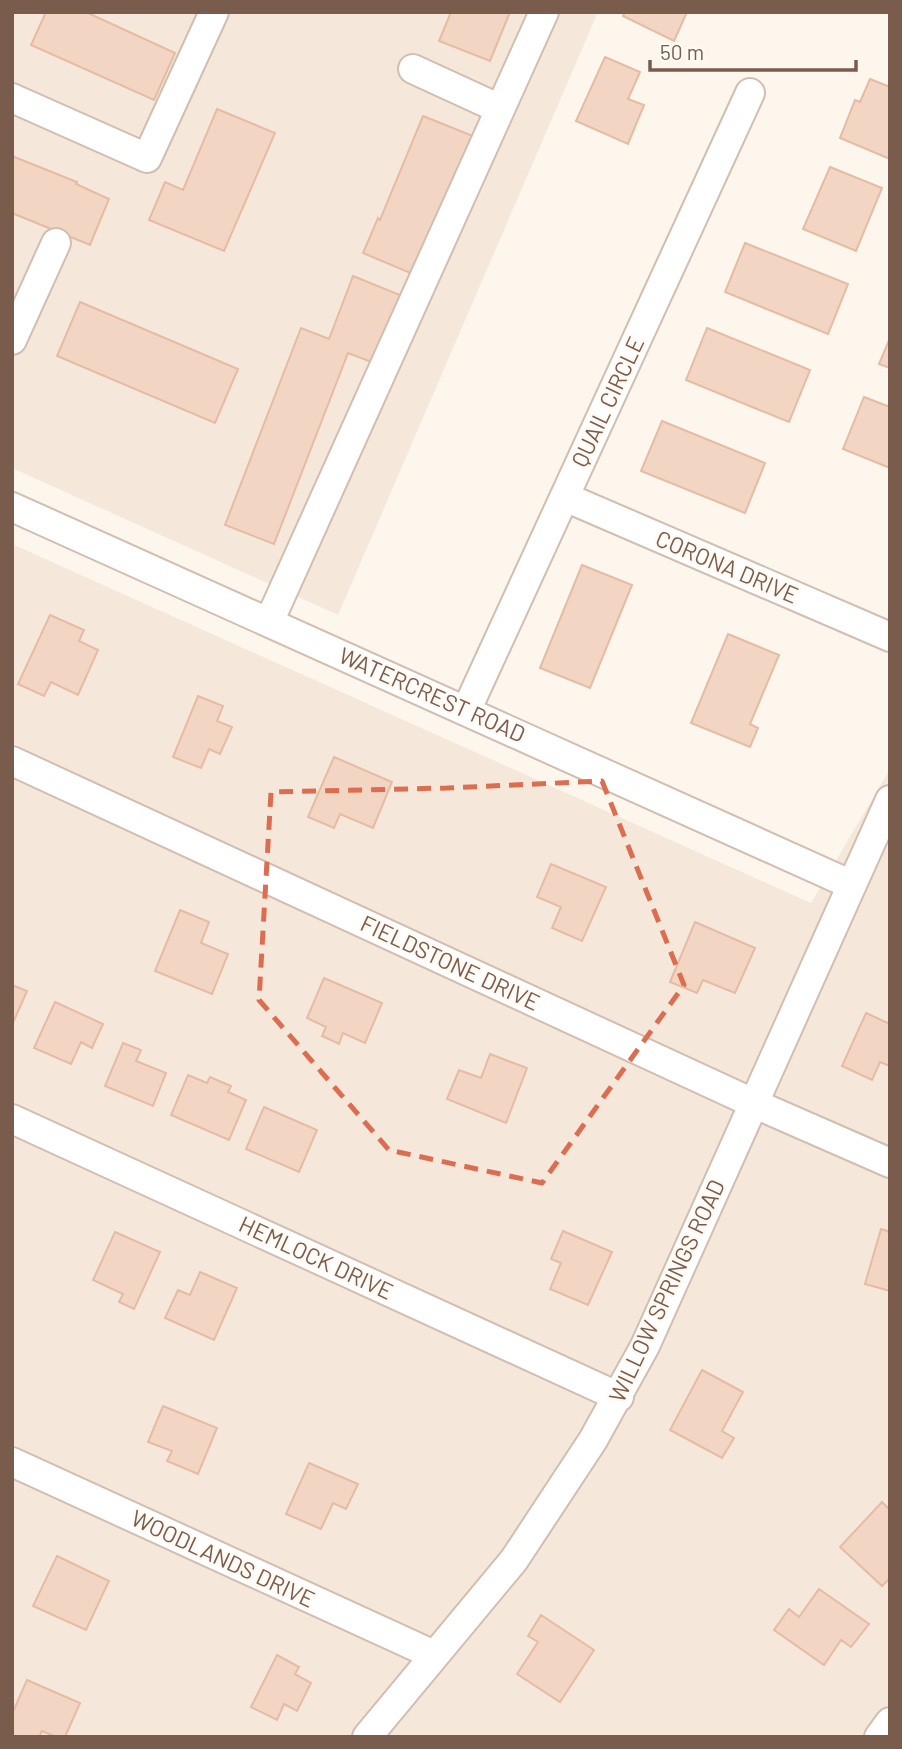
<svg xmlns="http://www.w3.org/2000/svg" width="902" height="1749" viewBox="0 0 902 1749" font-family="Barlow,sans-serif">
<rect width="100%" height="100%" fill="#fdf6ec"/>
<!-- residential -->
<path fill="#f5e8da" d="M12,12h586l-260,603 -326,-147z
M12,544l799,359 79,-134v968h-878z"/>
<!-- building -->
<path fill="#f3d5c3" stroke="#e6bba3" stroke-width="2" d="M46,12h40l89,41 -21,47 -123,-55z
M451,12h59l-20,49 -51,-20z
M625,12h62l-13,29 -51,-25z
M605,57l35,15 -12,27 16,6 -16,39 -52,-23z
M870,79l20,8v72l-50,-21 15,-38 5,2z
M217,109l58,24 -51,118 -75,-31 16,-38 18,8z
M423,116l50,20 -58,139 -52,-22 15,-35 2,2z
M12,156l65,26 -1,2 33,15 -19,46 -78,-32z
M830,167l52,21 -26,63 -53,-22z
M745,243l103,41 -20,50 -103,-42z
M353,276l47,19 -26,68 -26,-10 -74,191 -49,-19 76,-197 28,11z
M80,302l158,67 -23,54 -158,-67z
M707,328l103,42 -21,52 -103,-42z
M890,338v30l-11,-4z
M864,397l26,10v61l-47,-19z
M662,421l103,42 -20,50 -104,-42z
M582,565l50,20 -42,103 -50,-20z
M50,615l34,15 -5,11 19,9 -20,45 -27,-13 -7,14 -26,-12z
M728,634l51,21 -29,69 8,4 -8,19 -59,-24z
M198,696l25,10 -6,15 15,6 -12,27 -11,-5 -8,19 -28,-11z
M334,757l58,25 -19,46 -33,-14 -6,14 -26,-11z
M551,864l55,23 -24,54 -30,-13 9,-21 -24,-10z
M180,910l29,12 -8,21 27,11 -16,40 -57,-23z
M695,922l60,26 -20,45 -32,-13 -6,13 -27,-11z
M324,978l58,25 -17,40 -22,-10 -4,11 -17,-8 4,-9 -19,-9z
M12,985l15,6 -15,34z
M55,1002l48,22 -11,24 -11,-6 -10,22 -37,-16z
M866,1013l24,11v42l-10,-4 -8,18 -30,-14z
M123,1043l18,7 -5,11 30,12 -13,33 -48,-20z
M490,1054l37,14 -21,55 -59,-24 12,-29 22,8z
M188,1075l19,8 3,-6 21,9 -3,6 18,8 -17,40 -58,-25z
M264,1107l53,23 -18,42 -53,-23z
M881,1229l9,3v59l-25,-7z
M563,1231l49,21 -24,53 -38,-16 11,-26 -10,-4z
M115,1232l45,20 -26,57 -15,-7 4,-8 -30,-14z
M200,1272l37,16 -23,52 -49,-22 13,-28 12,5z
M702,1370l41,22 -21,39 12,7 -12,20 -52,-28z
M163,1406l54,22 -19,46 -31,-13 5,-10 -24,-9z
M309,1463l49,21 -12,25 -13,-6 -12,26 -35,-15z
M882,1502l8,8v68l-8,8 -42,-39z
M57,1556l52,25 -23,49 -53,-24z
M819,1589l50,35 -18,23 -10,-7 -17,25 -50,-35 15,-21 10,8z
M541,1615l53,35 -34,52 -43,-28 21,-32 -10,-6z
M277,1655l22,12 -4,7 16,9 -14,28 -13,-7 -7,16 -26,-13z
M27,1680l53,23 -15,34h-9l-14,-6 -3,6 -27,-1v-22z"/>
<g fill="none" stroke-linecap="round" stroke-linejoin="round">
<!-- minor casing -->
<g stroke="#d1beb0" stroke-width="32">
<path id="minor" d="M413,69l87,40
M12,98l135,60 67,-146
M12,340l44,-97
M565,497l325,140
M12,507l840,378
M269,622l275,-610
M466,711l284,-618
M12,761l741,342 137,60
M12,1119l607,278
M12,1462l422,193
M367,1737l147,-177 79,-120 52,-94 245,-546
M879,1737l11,-15"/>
</g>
<!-- minor -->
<use href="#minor" stroke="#fff" stroke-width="28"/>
</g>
<!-- marked area -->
<path fill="none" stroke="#dc6d51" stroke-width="5" stroke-dasharray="14 9" stroke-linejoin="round" d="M602,781l82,204 -142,198 -153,-33 -130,-150 12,-208 176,-4z"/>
<g text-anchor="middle" stroke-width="5" stroke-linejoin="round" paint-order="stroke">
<!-- street labels -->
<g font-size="23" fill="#7a5c4d" stroke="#fffaf3">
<text transform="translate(608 402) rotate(-65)" y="8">QUAIL CIRCLE</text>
<text transform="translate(727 567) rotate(23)" y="8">CORONA DRIVE</text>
<text transform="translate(432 695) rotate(24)" y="8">WATERCREST ROAD</text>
<text transform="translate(450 963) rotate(25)" y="8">FIELDSTONE DRIVE</text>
<text transform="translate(316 1258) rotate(25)" y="8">HEMLOCK DRIVE</text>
<text transform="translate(667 1291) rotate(-65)" y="8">WILLOW SPRINGS ROAD</text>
<text transform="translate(223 1559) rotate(25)" y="8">WOODLANDS DRIVE</text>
</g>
</g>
<!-- border -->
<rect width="902" height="1749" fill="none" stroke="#7a5c4d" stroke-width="28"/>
<!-- scale -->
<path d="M650 60v10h206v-10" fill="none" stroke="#7a5c4d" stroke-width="3.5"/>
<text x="660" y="60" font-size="21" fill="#7a5c4d" stroke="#fffaf3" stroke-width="5" paint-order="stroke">50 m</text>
</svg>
